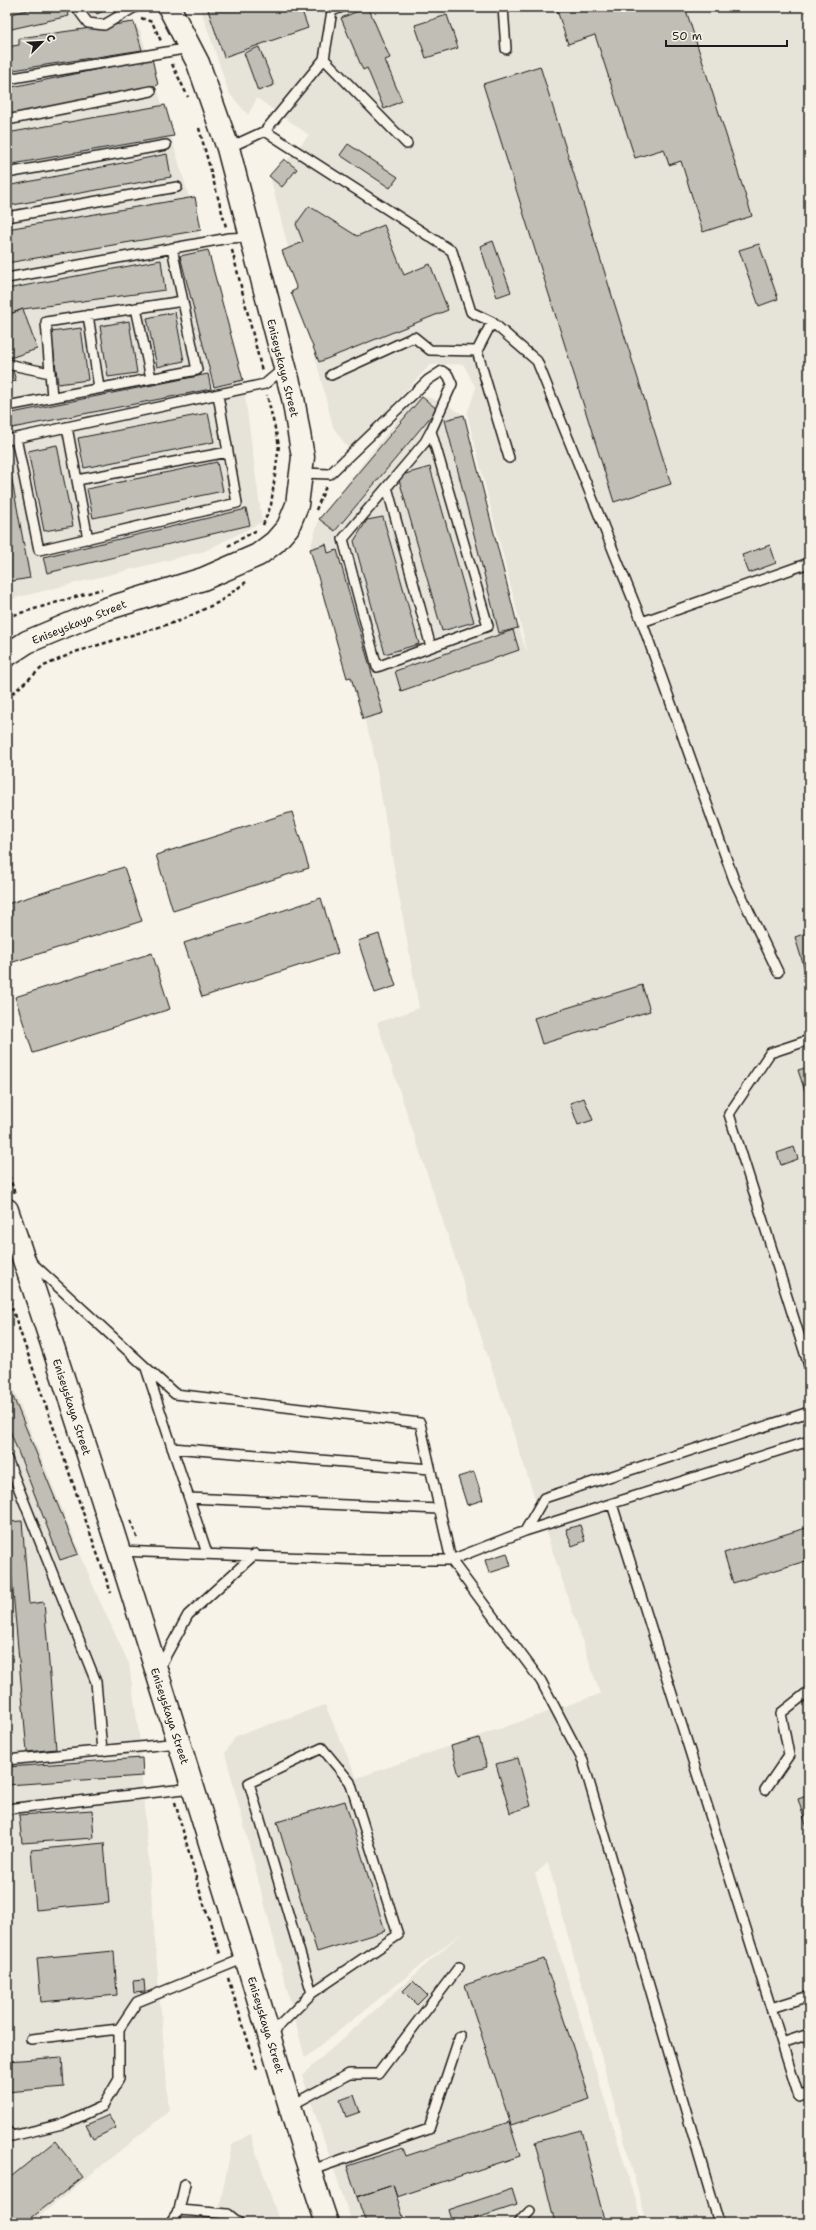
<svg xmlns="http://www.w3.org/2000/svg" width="816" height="2230" viewBox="0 0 816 2230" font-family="'Shantell Sans',sans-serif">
<rect width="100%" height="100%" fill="#f7f3e8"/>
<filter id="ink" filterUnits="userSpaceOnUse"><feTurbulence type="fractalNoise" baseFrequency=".025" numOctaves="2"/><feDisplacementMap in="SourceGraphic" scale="8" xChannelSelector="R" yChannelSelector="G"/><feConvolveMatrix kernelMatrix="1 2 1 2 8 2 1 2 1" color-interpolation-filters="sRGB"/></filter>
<g filter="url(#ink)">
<!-- built -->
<path fill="#e6e3d9" d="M7,7h106l27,23 103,351 19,141 -57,29 -198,49z
M200,7h609v2216h-162l-99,-360 -13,11 108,349h-291l-50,-148 164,-146 -161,129 -80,-305 11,-17 89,-31 32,73 243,-84 -223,-671 42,-15 -47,-264 -21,-67 -4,1 -37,-129 9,-30 99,-125 26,9 20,12 54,213 10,26 -61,-240 9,-26 -13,-24 -33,1 -80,86 -17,-24 -62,-247 38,-45 -52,-37 -9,17 -19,-22z
M7,1373l90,222 32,69 13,91 -135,14z
M140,1756l29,355 -138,112h-24v-452z
M250,2134l30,89h-64l16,-78z"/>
<!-- building -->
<path fill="#c0beb5" stroke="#1c1c1c" d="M40,7h27l2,9 -62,14v-15z
M92,7h20l-15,7z
M207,7h106l-11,4 6,17 -84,29z
M368,7l22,51 -5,2 17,41 -18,8 -17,-41 -4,2 -22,-52z
M556,7h129l67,209 -49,16 -22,-71 -12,4 -5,-16 -29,9 -40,-123 -27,9z
M447,15l11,33 -32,10 -11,-33z
M134,22l8,28 -135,21v-24l12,-2v-7z
M259,47l15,38 -16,6 -14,-38z
M152,58l6,27 -151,32v-29z
M540,66l131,418 -57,18 -131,-418z
M165,105l9,31 -167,29v-32z
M348,144l50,33 -8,11 -50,-33z
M167,154l4,23 -164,29v-20z
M284,159l13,10 -15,18 -13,-11z
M195,197l6,33 -194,33v-34z
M309,206l48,30 27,-11 20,50 26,-11 18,46 -129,52 -28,-70 6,-3 -15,-38 21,-9 -7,-18z
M493,241l18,51 -14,5 -17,-51z
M759,244l19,55 -19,7 -20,-56z
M208,250l35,130 -29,7 -34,-131z
M161,260l4,30 -142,19 -16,6v-26z
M23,309l14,40 -30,10v-44z
M175,312l9,49 -27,6 -10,-49z
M129,321l8,52 -29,4 -8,-51z
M81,328l7,52 -30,4 -7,-52z
M12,367l4,14 -9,2v-15z
M208,374l3,15 -204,40v-15z
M422,397l15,12 -102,122 -16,-12z
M208,413l6,29 -130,26 -6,-30z
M464,415l54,213 -19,5 -54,-213z
M57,445l16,81 -29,5 -16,-80z
M7,453l23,125 -23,4z
M217,462l6,29 -130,27 -6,-29z
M430,467l44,155 -32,9 -44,-155z
M246,509l4,16 -203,48 -4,-16z
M383,517l36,127 -34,10 -31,-113 13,-21z
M326,544l2,9 9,-3 46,163 -20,6 -12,-42 -4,1 -37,-129z
M770,545l6,18 -27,10 -7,-18z
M513,630l6,20 -118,41 -6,-20z
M292,812l17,56 -136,43 -17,-56z
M124,867l18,54 -135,43v-60z
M321,898l17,55 -136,44 -18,-54z
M809,932v44l-2,1 -12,-40z
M379,934l17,52 -21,7 -17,-52z
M152,953l18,56 -137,44 -18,-56z
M642,985l8,26 -108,33 -8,-26z
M809,1067v37l-11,-34z
M584,1098l9,22 -15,5 -8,-22z
M794,1147l4,12 -17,6 -4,-12z
M7,1382l71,172 -18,6 -53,-137z
M474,1472l9,28 -16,5 -9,-28z
M22,1521l7,83 15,-2 12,147 -29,3 -20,-230z
M580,1525l5,16 -13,5 -6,-17z
M809,1527v33l-76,23 -9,-30z
M507,1553l4,13 -22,7 -4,-13z
M479,1738l8,29 -28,8 -8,-29z
M142,1758l1,18 -136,9v-18z
M518,1758l13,48 -21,7 -14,-49z
M809,1795v33h-2l-9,-29z
M345,1801l40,130 -68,21 -40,-130z
M92,1810l2,28 -72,5 -3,-28z
M104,1843l5,60 -73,7 -5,-60z
M114,1951l3,44 -76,7 -4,-44z
M544,1959l46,140 -79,26 -46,-140z
M144,1980l1,12 -11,1 -1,-12z
M413,1981l14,14 -10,10 -14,-14z
M62,2057l2,30 -57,5v-31z
M354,2095l6,17 -14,5 -6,-17z
M109,2115l7,13 -23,11 -7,-14z
M509,2122l11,34 -123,41 -4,-12 -36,12 -10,-31 56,-18 3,8z
M581,2130l24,93h-50l-20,-81z
M55,2141l28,36 -58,46h-17l-1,-43z
M393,2185l12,38h-39l-9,-26z
M512,2189l5,16 -55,18h-10l-4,-13z"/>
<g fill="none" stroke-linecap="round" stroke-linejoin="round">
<!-- lane casing -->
<g stroke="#1c1c1c" stroke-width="12">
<path id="lane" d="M76,7l12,16 16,2 31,-18
M503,7l3,42
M324,59l83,85
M7,79l183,-31
M7,120l144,-29
M265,131l59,-72 8,-48 10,-4
M228,148l37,-17 187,120 19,61 21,10 45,39 105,261 92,258 44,92
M7,173l159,-28
M7,217l170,-30
M7,278l222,-40 21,-1
M136,308l15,70
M88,315l11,73
M477,351l15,-29
M7,364l43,9
M331,375l83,-38 16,13 47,1 32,107
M52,397l-6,-75 137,-21
M7,406l190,-36 -25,-122
M67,427l21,112
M16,438l23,112 198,-47 -19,-108
M7,440l258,-56 19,-16
M302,473l28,1 98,-94 14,-9 6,4 4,9 -21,47 57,195 -57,21 -44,-160
M77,480l151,-28
M642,622l167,-59
M431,647l-54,20 -34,-128 82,-97 6,-11
M809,1040l-39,13 -41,61 80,252
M30,1261l145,133 245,29 31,137 90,121 42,80 136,462
M146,1368l61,185
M172,1448l258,21
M7,1459l89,223 6,69
M189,1498l250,11
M612,1504l187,593 10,-4
M525,1531l19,-33 265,-86
M119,1551l248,9h84l74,-29 284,-90
M159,1668l29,-53 67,-61
M7,1760l172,-17
M765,1790l24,-35 -8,-42 28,-22
M7,1809l186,-21
M771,2008l38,-12
M270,2035l42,-42 -63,-210 73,-35 28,34 48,153 -86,58
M31,2039l88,-10
M782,2043l27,-9
M290,2106l59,-32h29l81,-107
M7,2131l5,5 54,-13 37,-17 16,-27v-50l18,-27 108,-44
M309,2171l120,-42 31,-93
M179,2210l6,-26
M170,2223l9,-13 49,4 11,9
M518,2223l12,-12"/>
</g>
<!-- secondary casing -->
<g stroke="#1c1c1c" stroke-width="25">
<path id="secondary" d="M7,655l20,-13 79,-33 97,-30 55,-24 17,-13 13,-15 9,-22 6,-48 -10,-59 -65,-250 -30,-85 -29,-56
M7,1210c86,251 163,505 242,758 26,85 49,171 78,255"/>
</g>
<!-- path -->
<path stroke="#1c1c1c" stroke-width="2.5" stroke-dasharray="4 3" stroke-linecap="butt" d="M141,18l11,4 9,19
M172,64l16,33
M199,128l27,99
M232,250l30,121
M316,510l10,-24
M263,525l8,-20 8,-60 -12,-50
M228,546l29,-16
M7,617l95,-28
M7,698l37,-32 31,-14 104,-31 40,-19 27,-20
M7,1169l8,25
M7,1294l104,299
M131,1521l7,19
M175,1802l25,90 20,62
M228,1978l29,91"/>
<!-- lane -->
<use href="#lane" stroke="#f7f3e8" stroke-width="9"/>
<!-- secondary -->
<use href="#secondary" stroke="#f7f3e8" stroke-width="22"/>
</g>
</g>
<g text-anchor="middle" stroke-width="3" stroke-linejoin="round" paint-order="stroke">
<!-- street labels -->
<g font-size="11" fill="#1c1c1c" stroke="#f7f3e8">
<text transform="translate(283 368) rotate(76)" y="4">Eniseyskaya Street</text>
<text transform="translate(79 622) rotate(-22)" y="4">Eniseyskaya Street</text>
<text transform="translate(72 1407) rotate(72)" y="4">Eniseyskaya Street</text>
<text transform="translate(170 1716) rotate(72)" y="4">Eniseyskaya Street</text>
<text transform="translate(266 2025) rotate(73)" y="4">Eniseyskaya Street</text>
</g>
</g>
<!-- margin -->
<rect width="816" height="2230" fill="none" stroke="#f7f3e8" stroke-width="24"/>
<rect x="12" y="12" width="792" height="2206" fill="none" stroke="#1c1c1c" stroke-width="1.5" filter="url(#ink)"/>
<!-- north arrow -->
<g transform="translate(42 42) rotate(66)" stroke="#f7f3e8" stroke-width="3" paint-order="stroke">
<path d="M0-3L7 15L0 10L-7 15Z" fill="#1c1c1c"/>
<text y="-6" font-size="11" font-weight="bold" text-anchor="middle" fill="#1c1c1c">С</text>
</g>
<!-- scale -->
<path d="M666 40v6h121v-6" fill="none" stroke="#1c1c1c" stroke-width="2"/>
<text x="672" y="40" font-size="12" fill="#1c1c1c" stroke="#f7f3e8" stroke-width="3" paint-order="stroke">50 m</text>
</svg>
